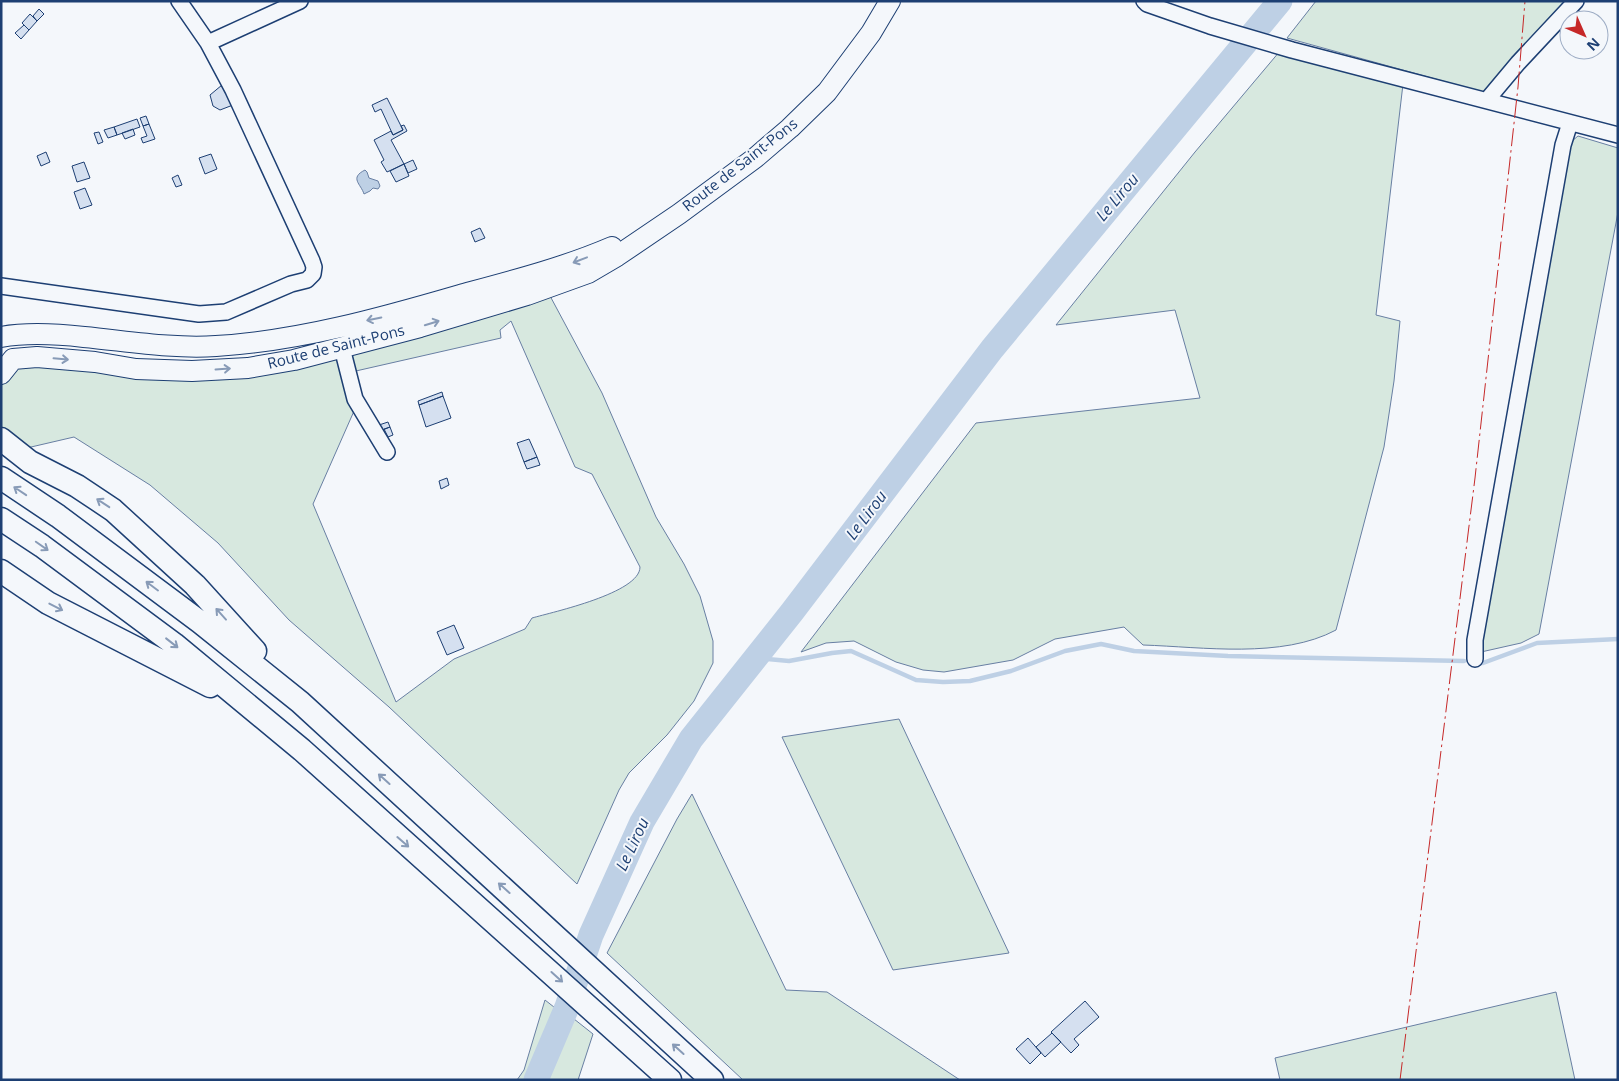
<svg xmlns="http://www.w3.org/2000/svg" width="1619" height="1081" viewBox="0 0 1619 1081" font-family="'Open Sans',sans-serif">
<rect width="100%" height="100%" fill="#f4f7fb"/>
<!-- green -->
<path fill="#d7e8df" stroke="#687fa3" fill-rule="evenodd" d="M1316,1h253l-83,92 -199,-55z
M1280,51l123,33 -27,231 24,6 -6,60 -10,66 -48,183c-54,29 -133,17 -193,15l-19,-18 -69,12 -42,21 -69,12 -21,-2 -27,-8 -42,-21 -28,2 -25,9 175,-229 224,-25 -25,-88 -119,15 139,-173z
M1578,136l40,12v64l-79,422 -18,9 -40,9 86,-501 5,-10z
M549,294l53,99 54,124 28,47 16,32 13,45v22l-19,38 -27,34 -38,38 -10,17 -42,94 -188,-177 -100,-87 -71,-77 -68,-58 -76,-48 -73,17v-84l16,-6 167,12zM511,321l64,146 17,7 48,93c0,26 -87,45 -108,51l-7,11 -71,30 -58,43 -83,-198 45,-102 -11,-29 154,-35 -1,-8z
M899,719l110,234 -116,17 -111,-233z
M692,794l94,196 41,2 133,88h-217l-136,-127 70,-134z
M1556,992l19,88h-295l-5,-22z
M545,1000l14,11 -26,66 -3,3h-13l7,-10z
M569,1015l24,19 -15,46h-36z"/>
<!-- water -->
<path fill="#bed0e5" stroke="#687fa3" d="M365,170l2,2 2,6 9,3 2,5 -2,3 -5,-1 -3,3 -6,3c-3,-10 -15,-16 1,-24z"/>
<g fill="none" stroke-linecap="round" stroke-linejoin="round">
<!-- stream -->
<path stroke="#bed0e5" stroke-width="4.5" d="M756,658l33,3 43,-8 19,-2 65,29 27,2 27,-1 41,-10 54,-20 36,-7 33,7 94,5 236,5
M1483,663l54,-20 81,-4"/>
<!-- river -->
<path stroke="#bed0e5" stroke-width="25" d="M536,1080l31,-73 24,-72 51,-113 49,-83 101,-127 200,-263 288,-348"/>
</g>
<!-- building -->
<path fill="#d5e0f0" stroke="#1d3f73" d="M39,9l5,5 -7,7 -4,-5z
M30,14l7,7 -8,9 -7,-7z
M24,25l5,5 -8,9 -6,-6z
M222,85l11,20 -13,5 -7,-4 -3,-11z
M387,98l16,32 -10,5 -12,-26 -6,3 -3,-7z
M146,116l3,8 -6,2 -3,-8z
M137,119l3,8 -23,8 -3,-8z
M149,124l6,15 -12,4 -2,-5 6,-2 -4,-10z
M404,125l3,6 -16,9 13,24 -17,8 -6,-10 3,-2 -10,-20 17,-9 2,4 10,-5 -2,-4z
M114,127l3,8 -9,3 -4,-8z
M133,129l2,6 -10,4 -3,-6z
M99,132l4,10 -5,2 -4,-11z
M46,152l4,10 -9,4 -4,-10z
M211,154l6,15 -12,5 -6,-16z
M413,160l4,9 -9,4 -4,-9z
M84,162l6,16 -13,4 -5,-16z
M404,164l5,12 -13,6 -6,-11z
M178,175l4,10 -6,2 -4,-9z
M85,188l7,17 -12,4 -6,-17z
M480,228l5,10 -10,4 -4,-10z
M442,392l1,4 -24,9 -1,-4z
M443,396l8,22 -25,9 -7,-22z
M388,422l2,5 -12,5 -2,-6z
M390,427l3,8 -5,2 -4,-8z
M529,439l8,18 -13,5 -7,-19z
M537,457l3,8 -13,4 -3,-7z
M447,478l2,7 -8,4 -2,-8z
M454,625l10,23 -17,7 -10,-23z
M1085,1001l14,16 -25,22 5,6 -8,8 -20,-21z
M1052,1033l9,9 -16,15 -9,-10z
M1028,1038l13,15 -11,11 -14,-15z"/>
<g fill="none" stroke-linecap="round" stroke-linejoin="round">
<!-- minor casing -->
<g stroke="#1d3f73" stroke-width="18">
<path id="minor" d="M1144,1l3,3 63,22 82,24 326,85
M208,43l92,-42
M1487,100l31,-37 58,-62
M1,286l198,28 27,-2 65,-28 16,-4 6,-6 1,-7 -2,-6 -79,-171 -25,-47 -29,-42
M342,348l13,51 32,53
M1475,659v-19l88,-495 7,-22"/>
</g>
<!-- major casing -->
<g stroke="#1d3f73" stroke-width="22">
<path id="major" d="M1,337c27,-5 56,-3 83,0 43,4 89,12 132,9 83,-5 165,-28 244,-51 52,-14 103,-27 152,-48
M1,374l12,-15 24,-2 58,5 41,7 56,2 56,-3 46,-8 126,-33 107,-32 61,-22 29,-17 62,-42 76,-56 35,-30 37,-36 44,-59 19,-32"/>
</g>
<!-- highway casing -->
<g stroke="#1d3f73" stroke-width="25">
<path id="highway" d="M1,439l29,23 47,24 36,24 82,75 60,66
M1,478l57,38 142,106 100,80 412,378
M1,519l41,27 132,98 128,106 368,330
M1,571l47,32 162,83"/>
</g>
<!-- minor -->
<use href="#minor" stroke="#f4f7fb" stroke-width="15"/>
<!-- major -->
<use href="#major" stroke="#f4f7fb" stroke-width="20"/>
<!-- highway -->
<use href="#highway" stroke="#f4f7fb" stroke-width="22"/>
<!-- power -->
<path stroke="#c62828" stroke-width="1" stroke-dasharray="18 4 2.5 4" stroke-linecap="butt" d="M1400,1080l75,-602 43,-391 7,-86"/>
</g>
<!-- one-way arrows -->
<defs><path id="oneway-shaft" d="M-6 0H5M1.5-3L5.5 0L1.5 3" fill="none" stroke-width="1.6" stroke-linecap="round" stroke-linejoin="round" transform="scale(1.25)"/></defs>
<g stroke="#889bb7">
<use href="#oneway-shaft" transform="translate(580 260) rotate(159)"/>
<use href="#oneway-shaft" transform="translate(374 319) rotate(168)"/>
<use href="#oneway-shaft" transform="translate(432 323) rotate(-17)"/>
<use href="#oneway-shaft" transform="translate(61 359) rotate(5)"/>
<use href="#oneway-shaft" transform="translate(223 369) rotate(-4)"/>
<use href="#oneway-shaft" transform="translate(20 491) rotate(-146)"/>
<use href="#oneway-shaft" transform="translate(103 503) rotate(-147)"/>
<use href="#oneway-shaft" transform="translate(42 546) rotate(35)"/>
<use href="#oneway-shaft" transform="translate(152 586) rotate(-143)"/>
<use href="#oneway-shaft" transform="translate(56 607) rotate(27)"/>
<use href="#oneway-shaft" transform="translate(221 614) rotate(-132)"/>
<use href="#oneway-shaft" transform="translate(172 643) rotate(38)"/>
<use href="#oneway-shaft" transform="translate(384 779) rotate(-138)"/>
<use href="#oneway-shaft" transform="translate(403 842) rotate(41)"/>
<use href="#oneway-shaft" transform="translate(504 888) rotate(-138)"/>
<use href="#oneway-shaft" transform="translate(557 977) rotate(42)"/>
<use href="#oneway-shaft" transform="translate(678 1049) rotate(-138)"/>
</g>
<g text-anchor="middle" stroke-width="4" stroke-linejoin="round" paint-order="stroke">
<!-- street labels -->
<g font-size="15" fill="#1d3f73" stroke="#f4f7fb">
<text transform="translate(740 165) rotate(-38)" y="5">Route de Saint-Pons</text>
<text transform="translate(336 347) rotate(-14)" y="5">Route de Saint-Pons</text>
</g>
<!-- water labels -->
<g font-size="16" font-style="italic" fill="#1d3f73" stroke="#f4f7fb">
<text transform="translate(1117 197) rotate(-50)" y="6">Le Lirou</text>
<text transform="translate(866 515) rotate(-53)" y="6">Le Lirou</text>
<text transform="translate(632 844) rotate(-65)" y="6">Le Lirou</text>
</g>
</g>
<!-- border -->
<rect width="1619" height="1081" fill="none" stroke="#1d3f73" stroke-width="5"/>
<!-- north arrow -->
<g transform="translate(1584 35) rotate(135)"><circle r="24" fill="#f4f7fb" stroke="#9eadc5"/>
<path d="M0-4L9 19L0 12L-9 19Z" fill="#c62828"/>
<text y="-8" font-size="14" font-weight="bold" text-anchor="middle" fill="#1d3f73">N</text>
</g>
</svg>
